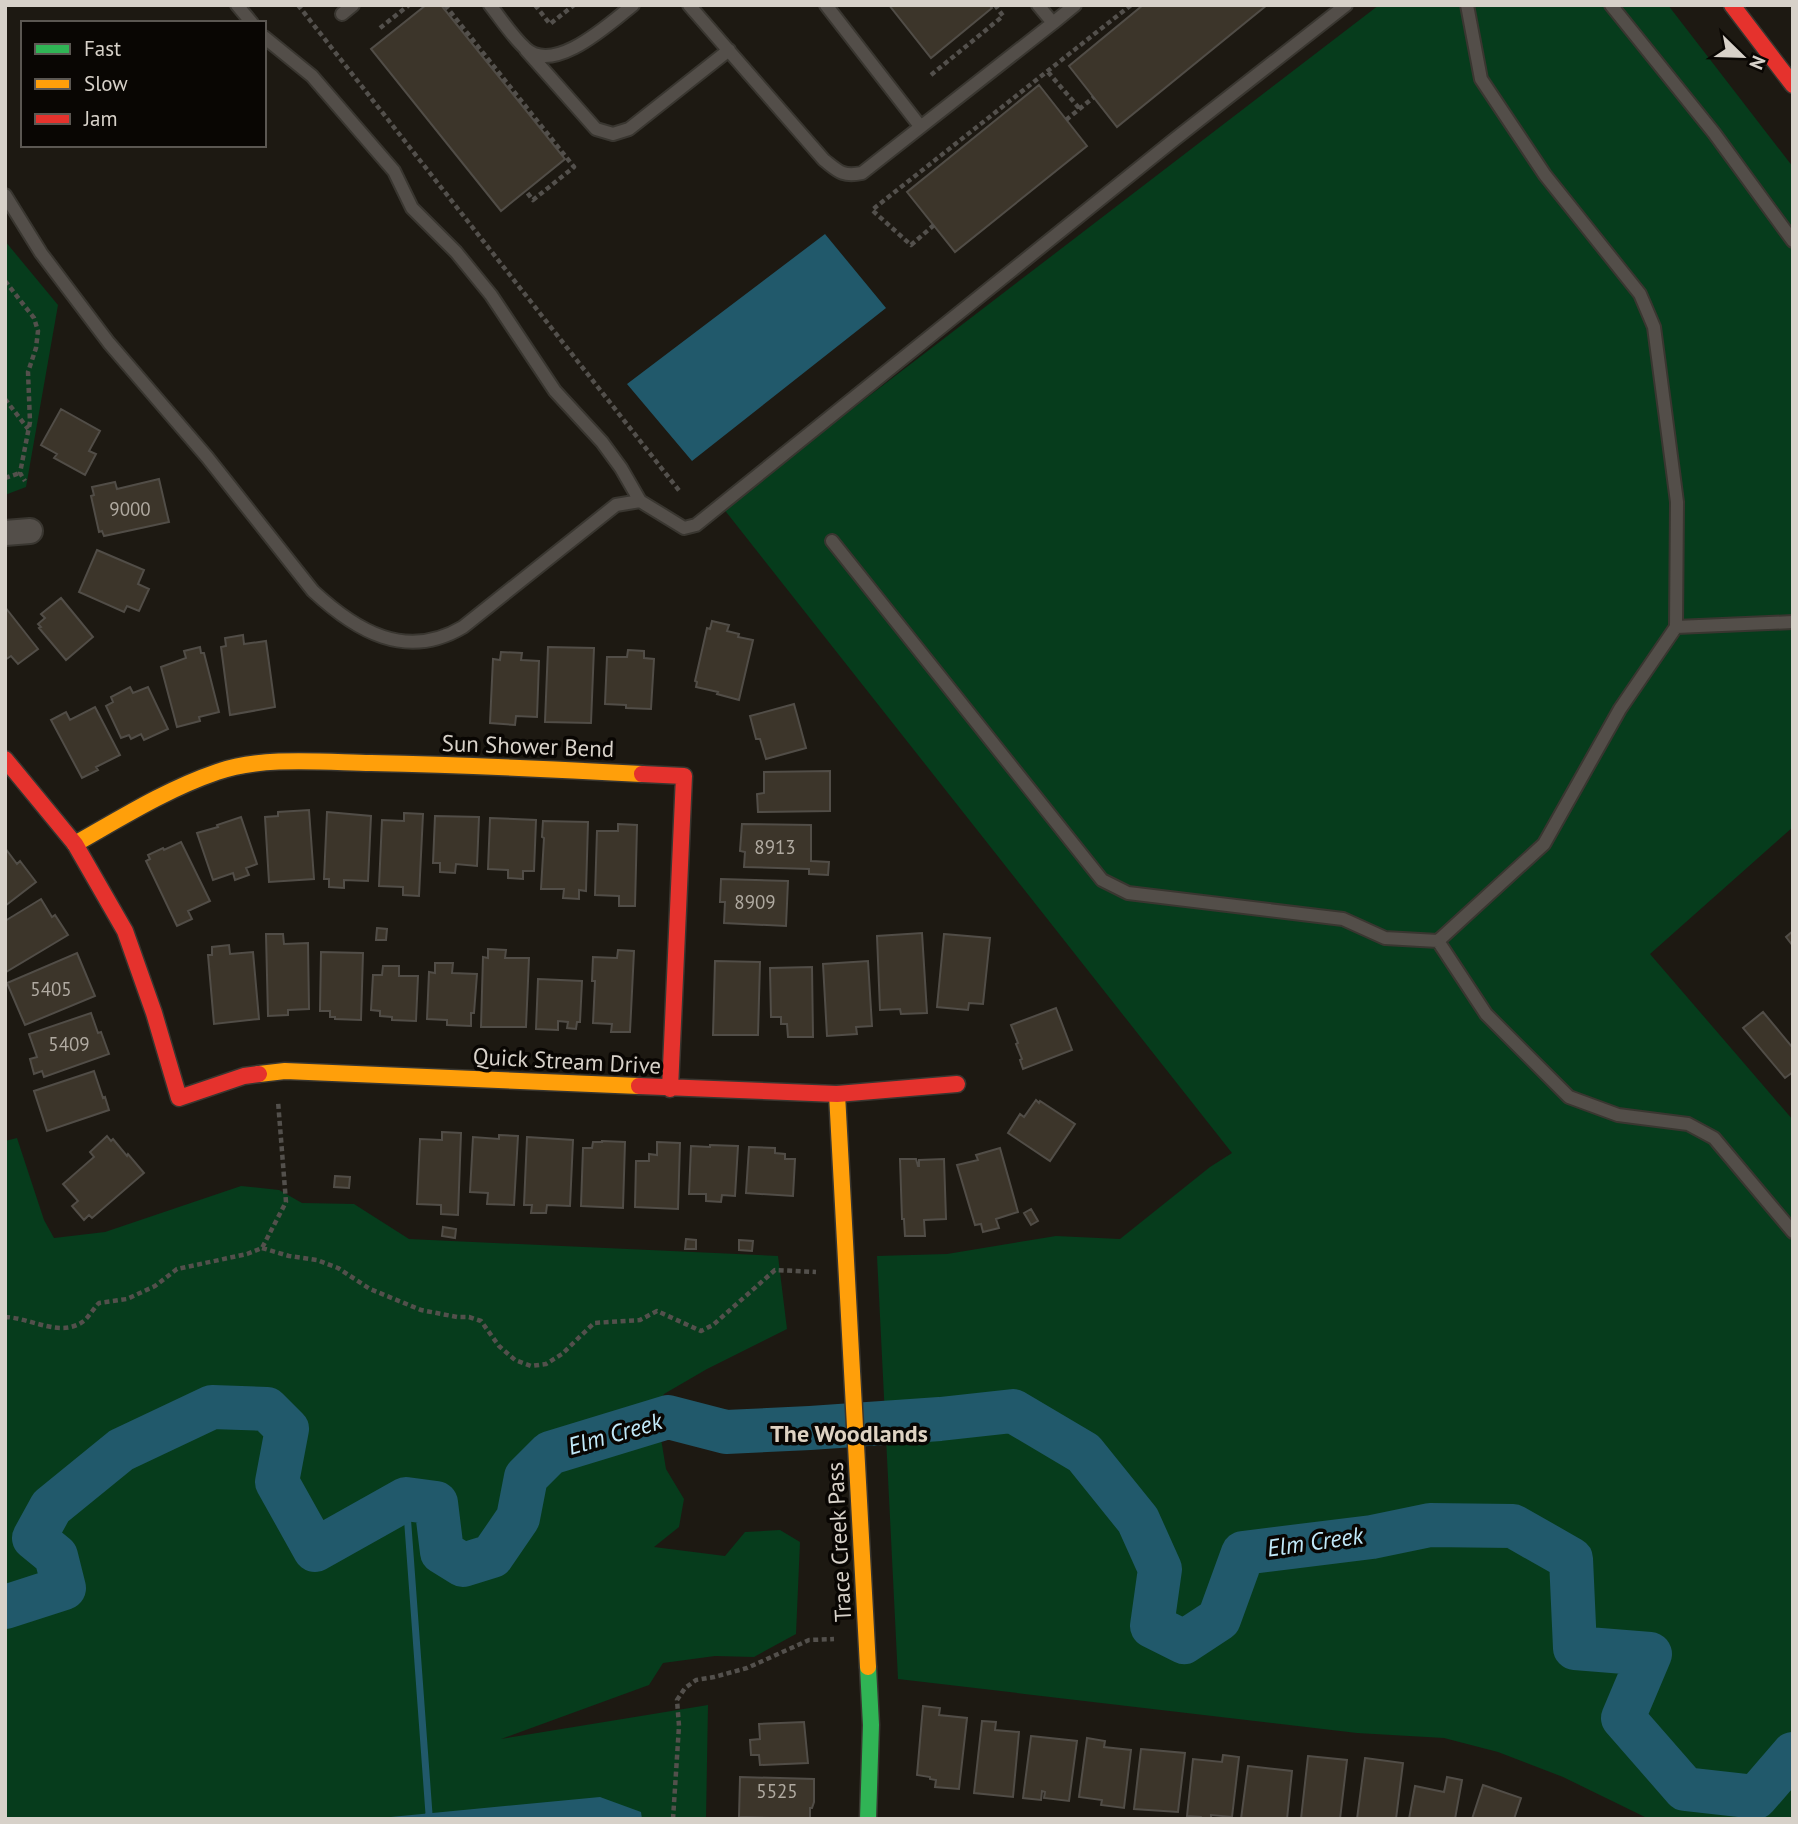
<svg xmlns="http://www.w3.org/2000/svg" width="1798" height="1824" viewBox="0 0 1798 1824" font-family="'PT Sans',sans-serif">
<rect width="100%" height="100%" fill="#1d1912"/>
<!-- green -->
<path fill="#063c1c" d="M1379,5h289l125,162v660l-143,127 143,166v699h-144l-86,-42 -65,-25 -54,-14 -87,-5 -459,-54 -21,-423 70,-2 109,-18 64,3 90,-72 22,-14 -509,-645z
M5,241l53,64 -32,182 -21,8z
M17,1138l27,82 10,18 51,-6 136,-46 38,4 23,13 52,1 55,35 369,17 9,73 -80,40 -43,25 -8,14 10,61 18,30 -5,28 -25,20 71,9 20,-24 35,-2 20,12 -4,92 -42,23 -39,-1 -52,7 -14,22 -148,54 207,-34 -2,114h-701v-678z"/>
<!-- water -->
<path fill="#21596b" d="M825,234l61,74 -194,153 -65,-77z
M600,1797l41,15 1,7h-272z"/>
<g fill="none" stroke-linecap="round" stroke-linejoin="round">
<!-- stream -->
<path stroke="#21596b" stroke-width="7" d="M406,1499l23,315 -3,5"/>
<!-- river -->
<path stroke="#21596b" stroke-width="44" d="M5,1607l59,-19 -8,-32 -22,-18 17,-31 70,-57 91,-43 55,2 20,20 -10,53 38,68 91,-51 30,4 6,49 21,13 29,-9 26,-38 8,-41 24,-24 118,-36 58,15 84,-4 130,-9 73,-8 71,42 54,67 22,49 -8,57 32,16 35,-23 24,-66 129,-16 58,-12 83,1 58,33 4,89 75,6 -27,64 62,71 71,8 37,-43"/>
</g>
<!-- building -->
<path fill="#3c352a" stroke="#514d47" stroke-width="2" d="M426,5h15l124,154 -64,52 -130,-162z
M889,5h100l3,3 -61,50z
M1143,5h124l-150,122 -48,-61z
M1039,85l48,61 -132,106 -48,-60z
M61,409l39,22 -11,20 7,3 -11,21 -31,-17 3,-4 -16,-9z
M159,479l10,43 -65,14 -2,-5 -3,1 -8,-36 3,-1 -2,-8 23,-5 2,7z
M97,550l47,20 -6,14 11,5 -10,22 -12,-5 -3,6 -45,-20z
M61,598l32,39 -27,23 -27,-32 2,-1 -3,-3 7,-6 -4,-4z
M5,607l33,42 -20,15 -7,-8 -6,4z
M712,621l17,4 -2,6 12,3 -1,3 15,3 -14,60 -22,-6 1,-2 -22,-5 1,-5 -2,-1 12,-53 3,1z
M243,635l1,9 22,-3 9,66 -45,8 -9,-68 5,-1 -1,-8z
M200,647l1,6h3l15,59 -20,5 1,4 -23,6 -16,-60 25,-9 -2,-7z
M548,647l46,1 -3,75 -46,-1z
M628,650l16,1v7l10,1 -3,50 -25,-1v-3l-21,-1 2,-47h20z
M501,652l21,1 -1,7 18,1 -2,56 -21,-1 -1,9 -25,-2 3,-64 7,1z
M130,687l3,6 15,-6 20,42 -24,11 -3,-6 -10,5 -2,-4 -8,3 -15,-32 7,-4 -2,-5z
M794,704l12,44 -40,11 -6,-20h-4l-6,-23z
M95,707l25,48 -24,12 2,3 -16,8 -31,-58 15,-8 4,8z
M830,771v40l-72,1 -1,-18 7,-1v-21z
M309,810l5,69 -45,3 -4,-65 13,-1v-4z
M327,812l44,4 -3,65 -24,-1v8l-15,-1v-8h-5z
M404,813l19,1 -4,82 -16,-1v-8l-24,-1 3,-66 22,1z
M435,816l44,1 -2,49 -21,-2 -1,9 -15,-1v-9h-7z
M241,817l16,47 -11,4 3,7 -14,5 -2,-7 -20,7 -16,-47 21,-6 -1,-2z
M490,818l46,2 -2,51h-11v8l-15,-1v-8l-20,-1z
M543,821l45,1 -2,69 -7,-1v9l-16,-1 1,-9h-23l3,-51 -2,-1z
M618,824l19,1 -2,81h-16v-10l-24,-1 2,-64h21z
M742,824l69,1v36l18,1 -1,13 -19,-1v-5l-65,-2 1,-15 -5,-1z
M181,842l29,59 -22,10 4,8 -15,7 -31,-65 4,-2 -2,-4 15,-7 1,2z
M5,848l12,16 3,-3 16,21 -31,24z
M721,879l67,2 -2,45 -62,-3 1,-21h-5z
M41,899l11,18 3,-2 13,20 -62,37 -1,-51z
M377,928l10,1 -1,11h-10z
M1793,931v15l-7,-9z
M922,933l5,80 -26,1 -1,-5 -20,1 -3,-74z
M266,934h17l1,10 24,-1 1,66 -21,1v5l-20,1z
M944,934l46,4 -7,66 -14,-1 -1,7 -31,-3z
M229,945l1,9 23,-2 6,67 -45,5 -6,-69h4v-8z
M488,949l18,1 -1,8h24l-3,69h-45l2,-70 5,1z
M618,950l16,1 -4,81h-19l1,-8 -19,-1 2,-42h-3l1,-24 24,1z
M321,952l42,1 -2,67 -26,-1v-2h-5v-6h-10z
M77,953l18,43 -70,29 -18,-42z
M715,961l45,1 -2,73h-45z
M868,961l4,65 -16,1 1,7 -30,2 -4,-72z
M435,963h18l-1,10 25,1 -3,39h-3v13l-24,-1v-5l-20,-1 2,-47 6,1z
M383,966h16v10h19l-2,45 -24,-1v-3l-12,-1v-5l-9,-1 2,-35h9z
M812,967l1,70h-25l-1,-13h-6v-7h-10l-1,-49z
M538,979l44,2 -2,41h-3l-1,7 -9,-1 1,-6 -10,-1v9l-22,-1z
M1056,1008l16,42 -49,19 -3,-9 2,-1 -6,-15 2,-1 -7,-18z
M1763,1012l30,36v24l-8,6 -42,-50z
M91,1013l7,20 3,-1 8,22 -65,23 -2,-6 -8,3 -4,-15 7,-2 -8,-23z
M94,1071l9,27 2,-1 4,13 -62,21 -13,-40z
M1036,1100l3,3 1,-2 35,23 -25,37 -42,-28 12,-19 4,3z
M442,1132l19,1 -3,82 -17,-1v-9l-24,-1 3,-65 22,1z
M499,1135l19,1 -4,69 -27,-1 1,-11 -18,-1 3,-55 26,2z
M107,1136l4,5 2,-2 14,17 1,-2 16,19 -52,45 -3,-3 -5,5 -12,-14 6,-5 -15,-17 31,-27 -4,-5z
M527,1137l46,3 -3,66 -23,-1 -1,8h-15l1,-8h-8z
M602,1141l23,1 -2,66 -42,-2 2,-58h9l1,-6h9z
M657,1142l23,1 -2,66 -43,-2 1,-46h13v-7l8,1z
M710,1145l28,1 -3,50 -13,-1 -1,7 -15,-1v-7h-17l2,-48 19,1z
M749,1147l26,1v5l10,1v5h10l-2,37 -47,-3z
M1000,1148l18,64 -22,7 3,9 -16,4 -2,-8 -6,1 -18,-60 21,-5 -2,-5z
M900,1159h16l2,7h1v-6l25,-1 2,60 -22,1 1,16h-20l-1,-17h-2z
M335,1176l15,1 -1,11 -15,-1z
M1031,1209l7,12 -7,4 -7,-12z
M443,1227l13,2 -1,9 -13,-2z
M686,1239l10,1v9h-11z
M739,1240l14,1 -1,10 -13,-1z
M923,1706l17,2 -1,7 28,3 -8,71 -24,-2 1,-7 -6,-1v-2l-13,-2z
M982,1721l14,1 -1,8 24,2 -6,65 -39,-4z
M804,1722l4,41 -48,2 -1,-10h-8l-1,-15 10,-1 -1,-15z
M1031,1736l46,5 -8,60 -25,-3 1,-6 -3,-1 -1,9 -18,-2z
M1087,1738l18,3 -1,6 27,3 -7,58 -23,-3 1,-5 -23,-3z
M1141,1749l44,4 -7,59 -44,-3z
M1223,1755l16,2 -7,60 -21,-2v4h-9l-1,-2 -14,-1 6,-57 29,3z
M1308,1756l39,4 -7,59h-39z
M1365,1758l38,5 -7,56h-39z
M1248,1766l44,5 -5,48h-46z
M740,1777l74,2v23l-2,6h-2v11l-71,-2z
M1447,1777l15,3 -7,39h-46l6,-33 29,6z
M1483,1785l38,13 -7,21h-42z"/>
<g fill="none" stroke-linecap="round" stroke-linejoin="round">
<!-- lane casing -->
<g stroke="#393630" stroke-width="16">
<path id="lane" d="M237,5l15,18
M490,5c11,14 22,31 35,43 29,28 85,-25 108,-43
M689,5l135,155c14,11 18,17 38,13l191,-150
M826,5l94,121
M1038,5l15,18 22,-18
M1467,5l14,74 64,96 95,119 14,33 23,175 -1,125 -56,82 -76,135 -106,97 48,73 83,83 49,18 70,9 26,14 79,94
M1611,5l103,128 79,108
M342,14l11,-9
M264,37l48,39 82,95 18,37 44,44 35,43 64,96 47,51 19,26 19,33
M526,50l70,79 17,5 16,-5 100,-79
M5,195l36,58 68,90 98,114 106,134c43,40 93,70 150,36l153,-122 24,-4 44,27 12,-3 479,-386 171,-134
M832,541l270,339 26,13 215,26 42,19 53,3
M1676,627l117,-5"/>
</g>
<!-- street casing -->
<g stroke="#393630" stroke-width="28">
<path id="street" d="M5,533l25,-2"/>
</g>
<!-- fast casing -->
<g stroke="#393630" stroke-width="19">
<path id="fast" d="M868,1667l3,58 -3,94"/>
</g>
<!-- slow casing -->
<g stroke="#393630" stroke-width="19">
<path id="slow" d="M75,844c46,-26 92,-55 142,-72 46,-16 105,-10 154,-9 90,2 180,6 271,11
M259,1074l26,-3 354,15
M837,1094l31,573"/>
</g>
<!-- jam casing -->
<g stroke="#393630" stroke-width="19">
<path id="jam" d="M1732,5l61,80
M5,759l70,85 50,87 29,82 25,85 65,-22 15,-2
M642,774l42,2 -14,313
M639,1086l198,8 120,-10"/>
</g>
<!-- path -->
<path stroke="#53504c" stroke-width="4.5" stroke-dasharray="5 3.5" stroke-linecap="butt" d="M298,5l383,488
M445,5l129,162 -41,33 -7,-9
M535,5l15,19 24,-19
M380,28l29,-23
M1048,72l31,36
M931,75l72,-59 -8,-11
M1066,120l28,-23
M934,225l-23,20 -39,-35 259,-205
M5,281l29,37 4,13 -2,17 -8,24 2,50 -10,51 5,8
M5,399l23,30
M5,478l15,-5
M262,1248l27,8 28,4 21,8 32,21 51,21 36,7h12l12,4 18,25 16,14 16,6 15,-2 16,-10 32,-31 46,-3 17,-9 44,20 12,-6 62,-55 41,2
M5,1317c27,1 57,22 80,3 5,-5 9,-12 14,-17l28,-4 28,-13 22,-17 70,-15 15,-6 24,-46 -8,-101
M673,1819l6,-93 -2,-26 8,-12 11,-8 18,-3 33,-9 62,-28 25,-1"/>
<!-- lane -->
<use href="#lane" stroke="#534e49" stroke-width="12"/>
<!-- street -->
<use href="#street" stroke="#534e49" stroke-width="24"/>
<!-- fast -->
<use href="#fast" stroke="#30b455" stroke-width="16"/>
<!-- slow -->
<use href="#slow" stroke="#ff9f0a" stroke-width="16"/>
<!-- jam -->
<use href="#jam" stroke="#e5322d" stroke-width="16"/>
</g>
<g text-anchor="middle" stroke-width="7" stroke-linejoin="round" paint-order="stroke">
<!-- number labels -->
<g font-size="19" fill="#b0aaa1">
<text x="130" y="516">9000</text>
<text x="775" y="854">8913</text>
<text x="755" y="909">8909</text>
<text x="51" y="996">5405</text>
<text x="69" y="1051">5409</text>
<text x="777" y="1798">5525</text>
</g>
<!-- street labels -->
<g font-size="23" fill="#d7d1c9" stroke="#090603">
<text transform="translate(528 746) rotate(2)" y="8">Sun Shower Bend</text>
<text transform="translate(567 1061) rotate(3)" y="8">Quick Stream Drive</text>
<text transform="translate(839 1542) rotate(-93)" y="8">Trace Creek Pass</text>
</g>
<!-- water labels -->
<g font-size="24" font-style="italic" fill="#c2eafa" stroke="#090603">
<text transform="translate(615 1434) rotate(-16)" y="8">Elm Creek</text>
<text transform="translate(1315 1542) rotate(-8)" y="8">Elm Creek</text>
</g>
<!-- neighbourhood labels -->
<g font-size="24" font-weight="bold" fill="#ded2c2" stroke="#090603">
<text x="849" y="1442">The Woodlands</text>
</g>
</g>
<!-- border -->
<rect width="1798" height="1824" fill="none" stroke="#d7d1c9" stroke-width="14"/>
<!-- legend -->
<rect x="21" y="21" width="245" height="126" fill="#090603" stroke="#5b5752" stroke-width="2"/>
<rect x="35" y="44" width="35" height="10" fill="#30b455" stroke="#5b5752" stroke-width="2"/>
<text x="84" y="56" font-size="21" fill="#d7d1c9">Fast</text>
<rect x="35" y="79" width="35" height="10" fill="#ff9f0a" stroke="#5b5752" stroke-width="2"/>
<text x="84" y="91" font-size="21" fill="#d7d1c9">Slow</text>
<rect x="35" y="114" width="35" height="10" fill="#e5322d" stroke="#5b5752" stroke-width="2"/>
<text x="84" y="126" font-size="21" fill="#d7d1c9">Jam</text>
<!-- north arrow -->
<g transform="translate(1742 56) rotate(113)" stroke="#090603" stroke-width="5" paint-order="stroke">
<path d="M0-5L12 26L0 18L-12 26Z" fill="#d7d1c9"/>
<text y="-10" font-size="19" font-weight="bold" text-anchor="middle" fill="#d7d1c9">N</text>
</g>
</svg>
